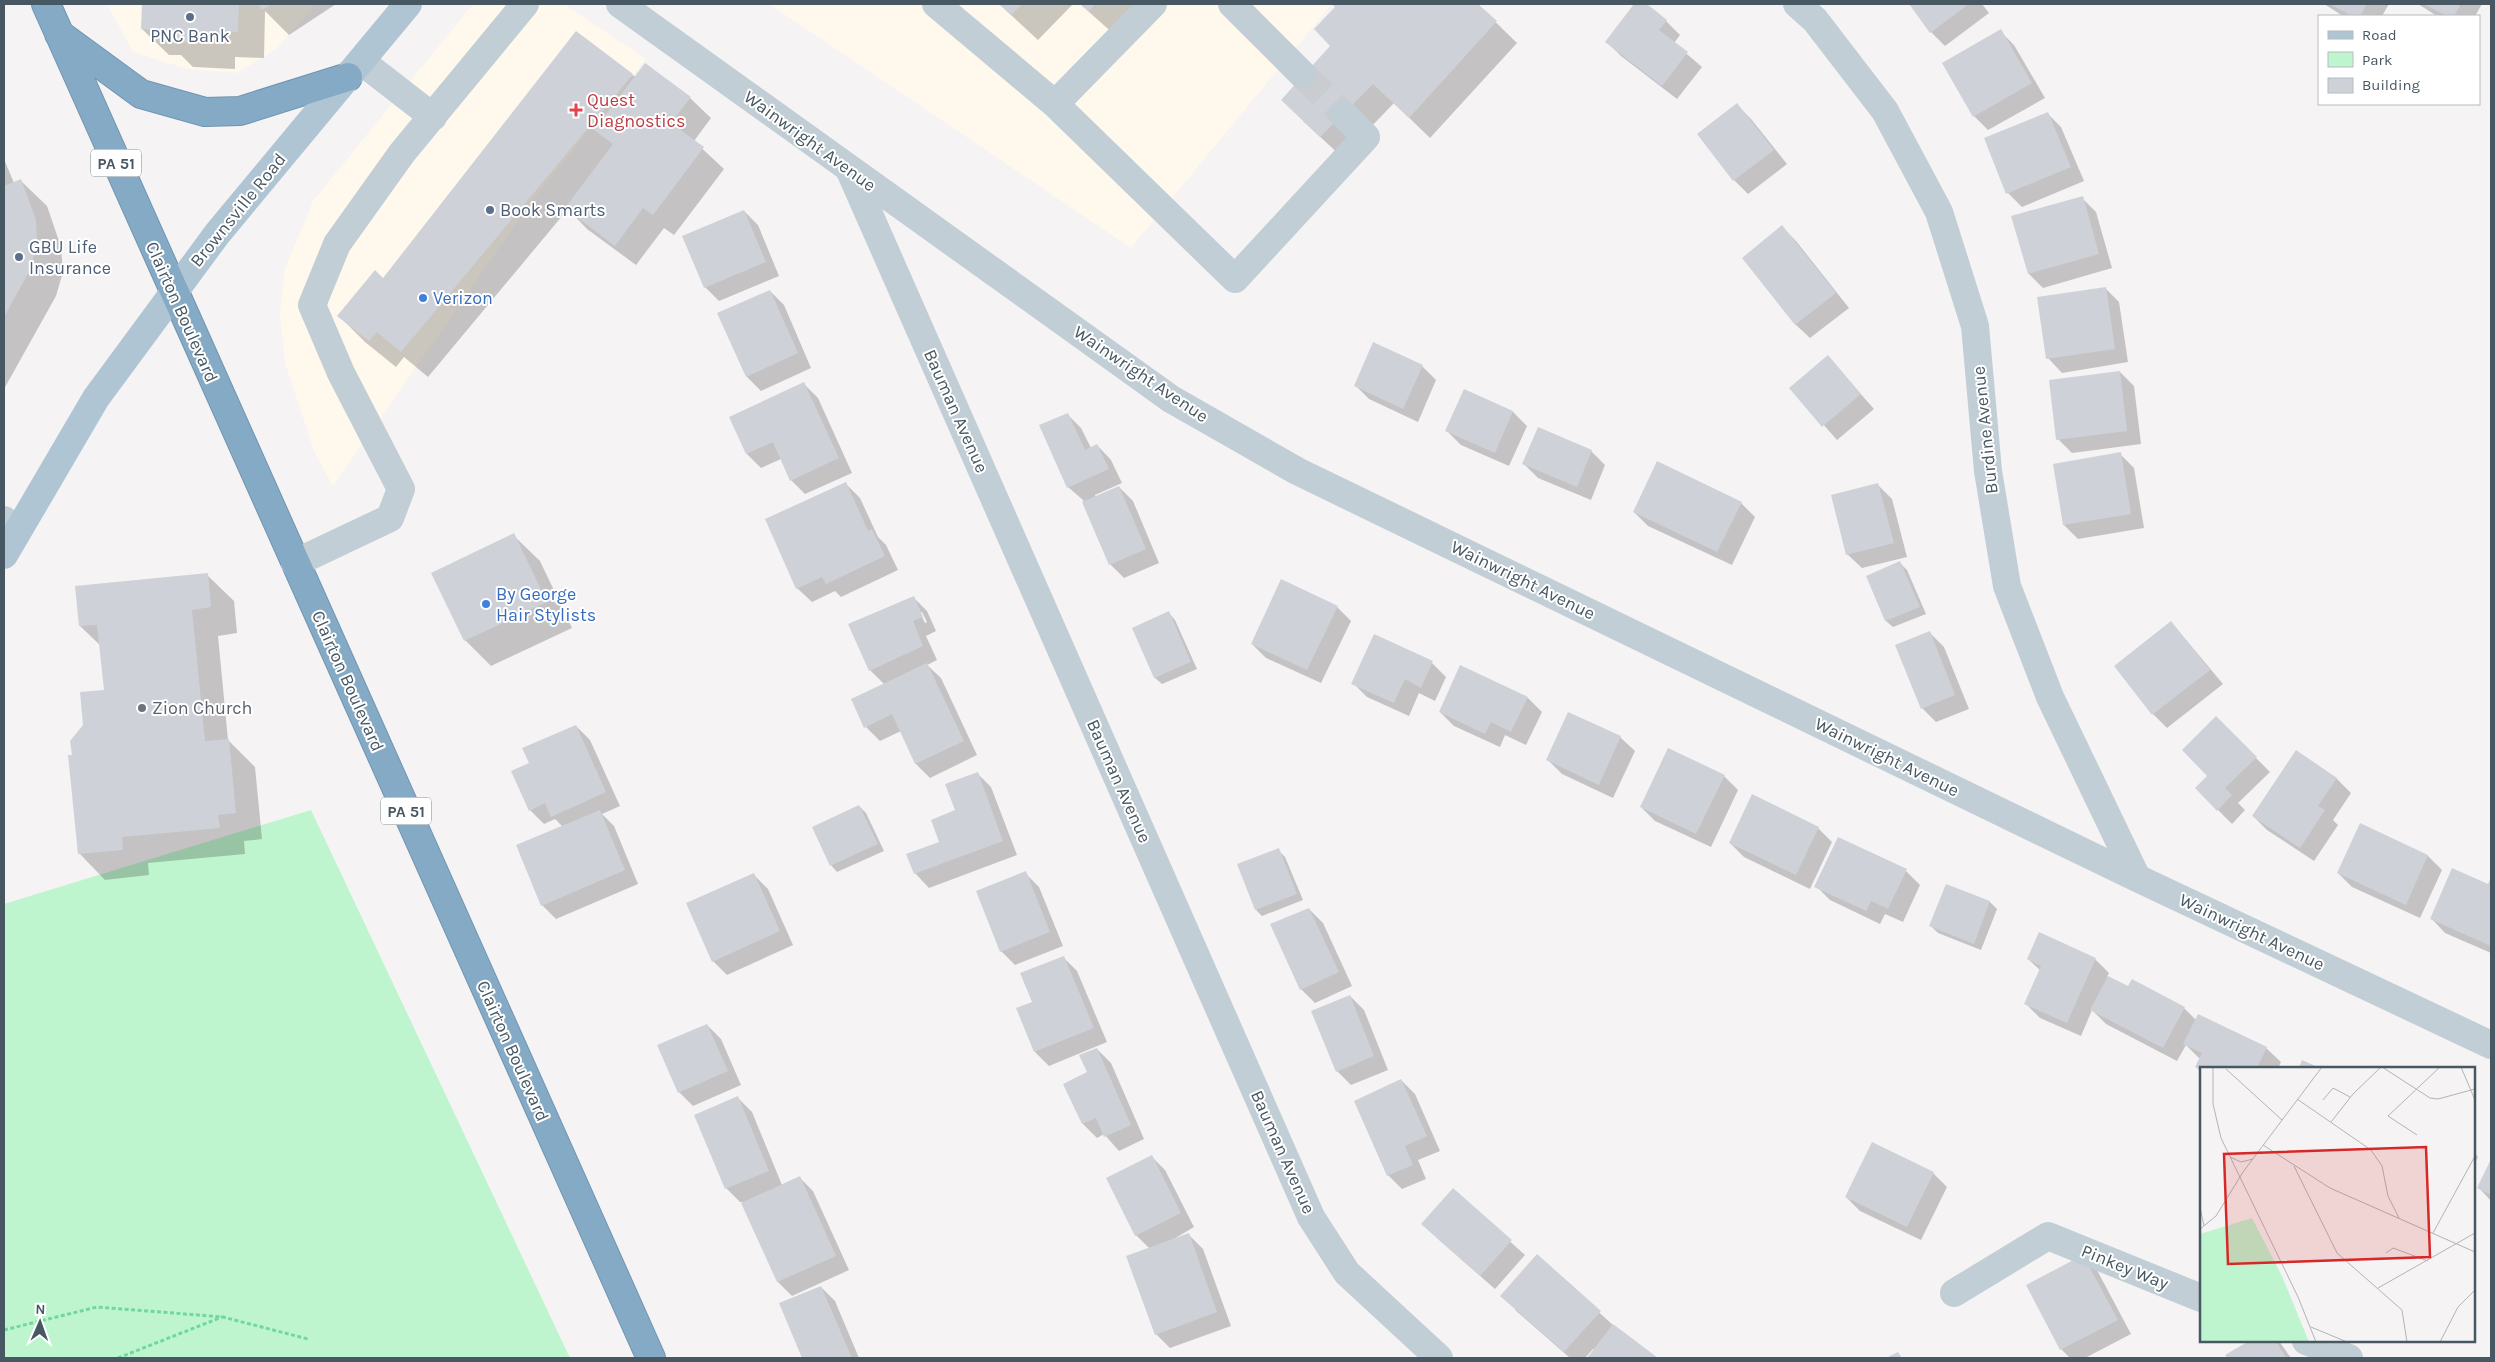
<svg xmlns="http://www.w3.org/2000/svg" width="2495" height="1362" viewBox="0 0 2495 1362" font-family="Karla,sans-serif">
<rect width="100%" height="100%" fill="#f5f3f3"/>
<!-- commercial -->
<path fill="#fef8ed" d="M107,4h209l-40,45 -39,24 -50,-4 -54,-17z
M473,4h91l82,55 -117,146 -196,281 -19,-35 -29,-88 -5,-49 4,-43 29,-70z
M769,4h563l-201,244z"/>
<!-- green -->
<path fill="#bef5cf" d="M311,810l259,548h-566v-454z"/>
<!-- shadow -->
<path fill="#0003" fill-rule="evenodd" d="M143,4h193l-47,31 -24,-24 -1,47 -29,-1v12l-42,-2 -12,-12h-12l-27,-26z
M999,4h74l-35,36z
M1080,4h67l-31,32z
M1333,4h144l40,39 -87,95 -36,-35 -52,54 -39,-36 29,-75 4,-39z
M1636,4h9l21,17 14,14 -6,8 28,24 -25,32 -56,-43 -14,-14z
M1910,4h72l7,9 -44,33 -14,-14z
M2324,4h65l-7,12h-39z
M2418,4h64l-7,12h-38z
M2000,31l14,14 31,53 -57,32 -14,-14z
M632,75l58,23 21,20 -17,23 30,28 -50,66 -10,-7 -28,37 -49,-36 -19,-20 -140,168 -24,-20 -8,10 -31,-25 -26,-26z
M1737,105l14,14 36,45 -39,30 -14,-14z
M2047,113l14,14 23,54 -62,26 -14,-14z
M4,159l10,24 6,-3 27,26 14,41 2,25 -7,24 -52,93z
M2082,198l14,14 16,56 -69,20 -14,-14 -16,-57z
M744,211l14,14 21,51 -60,25 -14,-14z
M1782,227l14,14 53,67 -39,30 -14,-13 -53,-67z
M2105,288l14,14 9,60 -66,11 -14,-15z
M770,291l14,14 27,63 -50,23 -14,-14z
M1828,357l46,52 -37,31 -46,-52z
M1422,366l14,14 -18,42 -49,-23 -14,-14z
M2120,372l14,14 7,58 -69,9 -14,-14z
M804,384l14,14 34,75 -47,21 -14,-14 -10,-21 -20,9 -14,-14 -16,-37z
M1464,391l49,21 14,14 -18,40 -48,-21 -14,-14z
M1067,414l14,14 10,20 6,-3 14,15 11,23 -27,12 1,2 23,-10 14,14 26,62 -35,15 -14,-14 -27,-64 -15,-13z
M1591,451l14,14 -14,35 -53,-22 -14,-14z
M2120,454l14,14 10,60 -66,11 -14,-14z
M846,484l14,14 18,39 8,8 12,25 -57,27 -6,-6 -23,11 -15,-14z
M1878,485l14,14 15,58 -45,11 -15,-14z
M1741,503l14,14 -23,48 -84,-39 -14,-14z
M513,535l27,26 32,67 -81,38 -26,-26z
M1900,563l7,7 19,44 -33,13 -7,-6 -18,-44z
M207,575l27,26 3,32 -19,3 10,104 27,27 7,72 -18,2 1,13 -97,9 1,12 -44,5 -26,-27 -6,-97 12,-31 20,-34 -4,-45 -21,-20z
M913,597l14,14 9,20 -10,5 11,24 -10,5 14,13 36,77 -47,23 -14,-14 -15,-33 -21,10 -14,-14 18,-43 -14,-14zM920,612h2l5,10 -2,1z
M1337,607l14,14 -30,62 -55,-25 -14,-14z
M1169,613l6,7 22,49 -35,15 -7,-6 -21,-50z
M2171,622l52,62 -56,44 -14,-14z
M1930,633l14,14 25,62 -33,13 -14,-14z
M1432,663l14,14 -11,24 -16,-8 -10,23 -42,-19 -14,-14z
M1528,698l14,14 -16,33 -21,-10 -5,12 -46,-21 -14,-14z
M1569,713l51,24 15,14 -22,47 -51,-24 -14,-14z
M2216,718l54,54 -32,31 7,7 -13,14 -36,-36 12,-12z
M576,726l14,14 30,66 -18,8 12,12 24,58 -82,35 -14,-14 21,-78 -8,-8 -11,5 -14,-14v-46z
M2296,752l41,27 14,14 -18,27 5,5 -24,36 -47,-31 -14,-14z
M977,773l14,14 26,68 -88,33 -14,-15 26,-31z
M1724,776l14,14 -27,57 -56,-26 -14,-14z
M859,806l7,7 18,38 -47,21 -6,-7z
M2361,825l67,31 14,14 -22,48 -68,-31 -14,-14z
M1818,828l14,14 -22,47 -66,-32 -14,-14z
M1838,838l68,33 14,14 -17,37 -18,-8 -5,10 -50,-24 -14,-14z
M1278,850l7,7 18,43 -41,16 -6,-6z
M1025,873l14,14 24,59 -48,19 -14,-14z
M754,875l14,14 25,56 -66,30 -14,-14z
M2491,881v72l-46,-20 -14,-15 58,-32z
M1947,885l43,17 7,7 -16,41 -43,-17 -7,-7z
M1309,909l14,14 29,63 -37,17 -14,-14z
M1063,957l14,14 30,71 -58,24 -14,-14 -1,-50z
M2028,959h67l14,14 -2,4 22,11 55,20 12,12 70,28 15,14 -3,6h-77v4l-5,-5 4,-8 -14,-14 -9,16 -71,-37 -14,-14 -11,26 -41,-18 -14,-14 15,-33z
M1350,996l14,14 24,60 -37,15 -14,-14z
M707,1025l14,14 20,46 -48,21 -14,-14z
M1097,1049l14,14 33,76 -25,12 -15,-17 -7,4 -14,-14 6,-51z
M1401,1080l14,14 25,57 -22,9 8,19 -24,10 -14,-14z
M738,1098l14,14 30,73 17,-8 14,14 36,79 -57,26 -14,-14 -36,-80h-2l-14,-14z
M2474,1152l4,5 -4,8z
M1151,1156l14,14 29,57 -27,16 22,-8 14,14 28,77 -61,22 -14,-14 -6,-85 -14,-14z
M2491,1162v39l-12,-13z
M1933,1173l14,14 -26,53 -61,-29 -14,-14z
M1453,1190l72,65 -30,34 -58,-51z
M1537,1256l77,70 42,32h-67l6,-8 -2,-1 -8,9h-15l-55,-48z
M2083,1256l14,14 34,64 -46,24h-15l-9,-9z
M821,1287l14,14 24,57h-56l-22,-54z
M2252,1341h27l12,17h-63l-2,-3z"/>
<!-- building -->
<path fill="#ced2d8" d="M142,4h97l-1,28 -29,-1v12l-44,-2v-11l-24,-1z
M258,4h13l-9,6z
M999,4h23l-11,11z
M1081,4h14l-6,7z
M1332,4h146l19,17 -88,97 -36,-34 -53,53 -39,-37 49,-54 -16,-17 21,-22z
M1634,4h13l20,16 -8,10 29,22 -26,34 -57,-44z
M1909,4h60l-39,29z
M2330,4h37l-7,12h-8z
M2424,4h37l-7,12h-7z
M2001,29l31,54 -59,34 -31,-54z
M576,31l57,43 -232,278 -24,-20 -8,9 -32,-25 38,-46 8,8z
M645,63l46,34 -20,26 33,24 -51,68 -10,-7 -28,38 -50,-38 48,-64 -19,-14z
M1737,103l37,47 -41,31 -36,-47z
M2048,112l23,55 -65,27 -22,-56z
M21,179l15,41 1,25 -7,25 -26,47v-131z
M2083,196l16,58 -71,20 -17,-58z
M744,210l22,52 -62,26 -22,-52z
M1782,225l54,68 -41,32 -53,-67z
M2106,287l9,62 -69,10 -9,-62z
M770,290l28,63 -52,24 -29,-64z
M1373,342l50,23 -20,44 -49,-23z
M1828,355l33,39 -39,33 -33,-39z
M2120,371l7,60 -71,9 -7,-60z
M804,382l35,76 -49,23 -17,-39 -27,12 -17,-37z
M1464,389l49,22 -18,42 -50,-22z
M1068,413l17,37 12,-6 12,25 -42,19 -28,-63z
M1538,427l54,23 -15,37 -55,-23z
M2121,452l10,62 -68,11 -10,-61z
M1657,461l85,41 -25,50 -84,-40z
M846,482l22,49 4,-2 13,27 -59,28 -4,-7 -26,12 -31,-70z
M1878,483l16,60 -48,12 -15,-60z
M1119,486l27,63 -37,16 -27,-63z
M514,533l33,69 -83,39 -33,-68z
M1900,561l20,46 -35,14 -19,-45z
M208,573l3,34 -19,3 13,131 24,-2 7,74 -18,2 2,13 -98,9 1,13 -45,4 -10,-99h4l-2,-14 13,-16 -3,-33 24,-2 -7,-65 -18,1 -4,-40z
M1281,579l57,27 -31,64 -56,-26z
M914,596l9,21 -10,4 10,25 -54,25 -21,-47z
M1169,611l22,51 -37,16 -22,-50z
M2171,621l39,49 -58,45 -38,-49z
M1930,631l25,64 -34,14 -26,-64z
M1374,634l59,27 -12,27 -16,-9 -11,24 -43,-19z
M927,663l37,78 -49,23 -23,-50 -28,14 -13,-29z
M1460,665l68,32 -17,35 -20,-10 -6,12 -46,-22z
M1568,712l53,24 -22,49 -53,-25z
M2216,716l41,41 -32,31 7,7 -15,16 -22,-23 12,-12 -25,-26z
M576,725l30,67 -55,25 -6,-14 -16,8 -18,-40 18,-8 -7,-15z
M1668,748l57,27 -29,59 -56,-27z
M2296,750l41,28 -19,28 7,4 -25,38 -48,-32z
M978,772l25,69 -89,33 -8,-20 33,-12 -8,-22 24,-10 -10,-26z
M1752,794l67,33 -23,48 -67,-32z
M859,805l19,39 -48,22 -18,-39z
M600,810l25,60 -84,36 -25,-61z
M2360,823l68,32 -22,50 -69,-32z
M1838,837l69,32 -19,40 -17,-8 -5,10 -52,-24z
M1279,848l18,46 -42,16 -18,-46z
M2452,868l36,16 3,-6v68l-61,-27z
M1026,871l24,61 -50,20 -24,-61z
M754,873l26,58 -68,31 -26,-59z
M1946,884l44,17 -16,43 -45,-18z
M1309,908l30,64 -39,18 -30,-66z
M2039,932l57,26 -29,65 -43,-19 17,-38 -14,-7z
M1064,956l30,72 -60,24 -18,-44 16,-6 -12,-29z
M2108,976l20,10 4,-7 53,28 -22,41 -73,-38z
M1350,995l24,61 -38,16 -25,-61z
M2198,1014l69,33 -10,21h-56v2l-6,-3 7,-14 -19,-9z
M707,1024l21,47 -50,22 -21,-48z
M1097,1048l34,77 -27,12 -8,-19 -14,6 -19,-40 24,-12 -8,-17z
M2302,1060l18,8h-21z
M1401,1079l26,57 -22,10 8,19 -26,11 -33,-75z
M738,1096l31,75 -44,18 -31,-74z
M1872,1142l62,30 -27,55 -62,-30z
M1152,1155l29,58 -46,23 -29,-58z
M2491,1159v36l-14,-7z
M800,1176l36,80 -59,26 -36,-79z
M1453,1188l59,52 -32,36 -59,-52z
M1189,1233l28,79 -62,23 -29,-79z
M1537,1254l64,57 -37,41 -64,-56z
M2083,1255l35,65 -58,30 -34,-65z
M821,1286l31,72h-50l-23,-55z
M1613,1324l45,34h-71z
M2249,1341h27l10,17h-59l-2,-3z
M1898,1352l4,6h-16z"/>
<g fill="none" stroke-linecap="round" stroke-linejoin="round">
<!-- minor-tunnel -->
<path stroke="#cacccf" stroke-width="28" stroke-dasharray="28 14" stroke-linecap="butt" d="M1303,75l40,39"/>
<!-- highway casing -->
<g stroke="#7095b2" stroke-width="30">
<path id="highway" d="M46,4l605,1354
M59,34l82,60 64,18 35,-1 108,-34"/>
</g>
<!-- path -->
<path stroke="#71d89d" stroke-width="3" stroke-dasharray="4 2.5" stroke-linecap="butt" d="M4,1330l93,-23 126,10 85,22
M118,1358l104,-41"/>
<!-- minor -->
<path stroke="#c2ced5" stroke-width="28" d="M620,4l551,395 126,72 840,407 354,167
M936,4l119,100
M1153,4l-98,100 180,175 131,-142 -23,-23
M1232,4l71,71
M1797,4l18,16 70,91 54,101 36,114 13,145 19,115 43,111 87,181
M361,61l72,56
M850,171l461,1046 36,56 92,85
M4,520l12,14
M295,563l95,-45 11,-29 -60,-116 -29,-68 25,-61 65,-91 123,-149
M1954,1293l94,-57 153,62
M2306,1341l43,17"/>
<!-- major -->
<path stroke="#b0c5d4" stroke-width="28" d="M4,555l92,-157 121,-164 191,-230"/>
<!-- highway -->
<use href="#highway" stroke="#85aac6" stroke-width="28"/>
</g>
<!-- markers -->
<g fill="#5c6f8a" stroke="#fff" stroke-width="2">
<circle cx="190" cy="17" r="5"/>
<circle cx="490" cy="210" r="5"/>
<circle cx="19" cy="257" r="5"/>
</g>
<path fill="#e0444e" stroke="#fff" stroke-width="2" d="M573.5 102.5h5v5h5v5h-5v5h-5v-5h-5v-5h5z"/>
<g fill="#3f7fe0" stroke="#fff" stroke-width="2">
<circle cx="423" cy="298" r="5"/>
<circle cx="486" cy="604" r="5"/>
</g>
<circle fill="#6b7280" stroke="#fff" stroke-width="2" cx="142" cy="708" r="5"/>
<g text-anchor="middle" stroke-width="4" stroke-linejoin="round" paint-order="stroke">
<!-- shield labels -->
<g fill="#fff" stroke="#7f8a92" stroke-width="1">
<rect x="91" y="149.5" width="50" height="27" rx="4"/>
<rect x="381" y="797.5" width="50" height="27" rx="4"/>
</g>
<g font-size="16" font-weight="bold" fill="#485863">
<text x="116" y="169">PA 51</text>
<text x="406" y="817">PA 51</text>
</g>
<!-- service labels -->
<g font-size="18" fill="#4e5e75" stroke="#fff" text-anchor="start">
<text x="190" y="42" text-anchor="middle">PNC Bank</text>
<text x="500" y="216">Book Smarts</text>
<text x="29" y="253">GBU Life<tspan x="29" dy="21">Insurance</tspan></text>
</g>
<!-- health labels -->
<g font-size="18" fill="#be3a42" stroke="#fff" text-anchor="start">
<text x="587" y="106">Quest<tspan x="587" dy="21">Diagnostics</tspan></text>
</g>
<!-- street labels -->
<g font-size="18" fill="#485863" stroke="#fff">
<text transform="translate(810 141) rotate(36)" y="6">Wainwright Avenue</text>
<text transform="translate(238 210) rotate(-51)" y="6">Brownsville Road</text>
<text transform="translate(182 312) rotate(66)" y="6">Clairton Boulevard</text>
<text transform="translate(1141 374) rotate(34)" y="6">Wainwright Avenue</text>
<text transform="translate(956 411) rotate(66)" y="6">Bauman Avenue</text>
<text transform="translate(1985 430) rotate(-96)" y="6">Burdine Avenue</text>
<text transform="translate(1523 580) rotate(26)" y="6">Wainwright Avenue</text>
<text transform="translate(348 681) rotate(66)" y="6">Clairton Boulevard</text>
<text transform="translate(1887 757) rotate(26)" y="6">Wainwright Avenue</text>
<text transform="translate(1119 781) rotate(66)" y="6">Bauman Avenue</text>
<text transform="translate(2252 932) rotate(25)" y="6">Wainwright Avenue</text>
<text transform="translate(513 1051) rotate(66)" y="6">Clairton Boulevard</text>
<text transform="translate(1283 1152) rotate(66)" y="6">Bauman Avenue</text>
<text transform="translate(2125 1267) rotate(22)" y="6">Pinkey Way</text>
</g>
<!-- shop labels -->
<g font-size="18" fill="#366cbe" stroke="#fff" text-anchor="start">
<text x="433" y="304">Verizon</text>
<text x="496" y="600">By George<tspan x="496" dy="21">Hair Stylists</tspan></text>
</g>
<!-- worship labels -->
<g font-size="18" fill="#5b616d" stroke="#fff" text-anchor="start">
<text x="152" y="714">Zion Church</text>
</g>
</g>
<!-- overview -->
<g transform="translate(2200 1067)">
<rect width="275" height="275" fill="#f5f3f3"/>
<path d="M52,151l30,58 27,66h-109v-108z" fill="#bef5cf"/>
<path fill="none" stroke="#b0b5b9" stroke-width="1" d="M13,0v37l8,34 77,159 18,45M182,0l48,31 8,1 37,-10M261,0l14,33M26,2l56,51M97,32l74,51 11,16 6,30 11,22M123,33l10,-12 17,9M131,55l22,-28 28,-27M217,68l-29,-19 52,-49M63,78l67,43 145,64M30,90l11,5 12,-3M94,99l43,87 65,57 5,32M0,140l4,19M0,162l16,-13 27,-44 79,-105M233,166l42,-77M186,186l7,-5 35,13M178,221l97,-55M111,260l36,15M240,275l18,-35 17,-17"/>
<path fill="#d62828" fill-opacity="0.15" stroke="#d62828" stroke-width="2.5" d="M226,80l4,110 -202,7 -4,-110z"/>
<rect width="275" height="275" fill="none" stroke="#485863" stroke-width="2.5"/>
</g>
<!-- border -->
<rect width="2495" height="1362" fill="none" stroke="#485863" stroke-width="10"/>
<!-- legend -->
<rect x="2318" y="15" width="162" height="90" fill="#ffffff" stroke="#b6bcc1"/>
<rect x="2328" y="31" width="25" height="8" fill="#b0c5d4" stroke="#b6bcc1"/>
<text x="2362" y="40" font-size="15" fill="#485863">Road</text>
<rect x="2328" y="52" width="25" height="15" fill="#bef5cf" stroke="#b6bcc1"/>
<text x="2362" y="65" font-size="15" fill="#485863">Park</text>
<rect x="2328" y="78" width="25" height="15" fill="#ced2d8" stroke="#b6bcc1"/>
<text x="2362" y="90" font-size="15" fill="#485863">Building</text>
<!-- north arrow -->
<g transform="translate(40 1322) rotate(2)" stroke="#ffffff" stroke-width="4" paint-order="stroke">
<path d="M0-4L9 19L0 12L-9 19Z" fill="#485863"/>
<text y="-8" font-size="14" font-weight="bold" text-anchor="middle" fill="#485863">N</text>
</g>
</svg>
